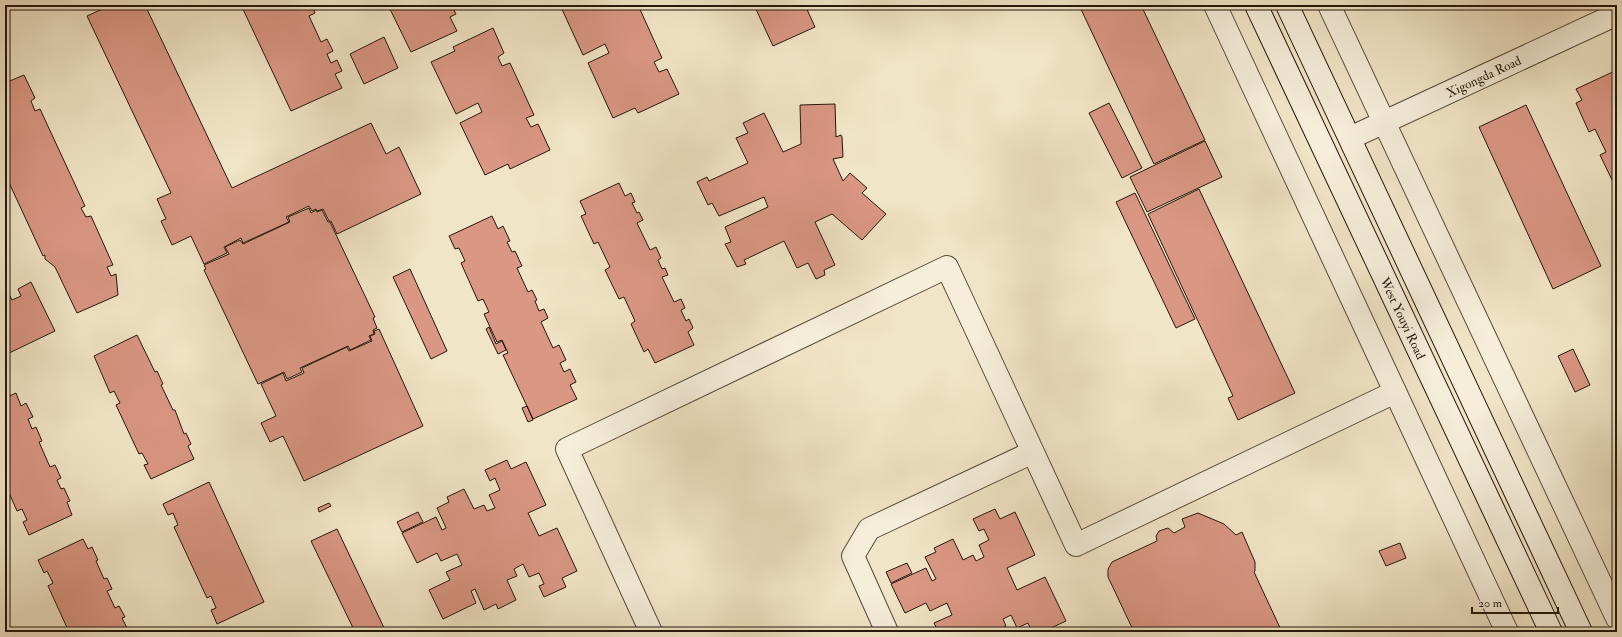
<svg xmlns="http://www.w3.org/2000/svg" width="1622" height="637" viewBox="0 0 1622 637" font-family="'IM FELL Double Pica',serif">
<rect width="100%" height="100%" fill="#f1e5c7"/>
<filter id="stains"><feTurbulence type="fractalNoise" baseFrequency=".005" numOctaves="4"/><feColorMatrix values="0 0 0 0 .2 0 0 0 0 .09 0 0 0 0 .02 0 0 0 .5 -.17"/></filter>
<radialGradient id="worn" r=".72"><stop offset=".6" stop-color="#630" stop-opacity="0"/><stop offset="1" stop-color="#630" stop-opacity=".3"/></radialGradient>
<!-- building -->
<path fill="#da9784" stroke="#24170a" d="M111,5h34l87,183 139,-65 15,31 13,-7 22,47 -84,40 -6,-13h-2l-6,-12 -6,2 -1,-2 -4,2 -3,-5 -23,11 3,5 -46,21 -2,-5 -17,9 3,6 -23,11 -13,-28 -19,9 -11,-24 5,-2 -9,-20 14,-6 -84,-177z
M241,5h71l3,8 -6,3 12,26 6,-3 6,12 -6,3 4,9 6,-3 5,11 -7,3 7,14 -51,23z
M388,5h63l5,9 -6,3 7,14 -46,21z
M560,5h68l1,2 9,-2 24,53 -8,4 5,10 8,-3 12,25 -41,19 -3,-5 -22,10 -25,-55 21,-10 -4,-9 -22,11z
M754,5h51l10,22 -42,19z
M1079,5h62l64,135 -51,24z
M493,28l11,25 -6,4 4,9 8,-3 24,52 -8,3 5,9 7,-3 12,26 -40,19 -2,-5 -23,11 -25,-52 22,-11 -4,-9 -22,11 -25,-52 24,-11 -2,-4z
M384,37l14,31 -34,16 -14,-30z
M1617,70v112l-3,2 -14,-29 6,-3 -11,-23 -6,3 -13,-29 6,-3 -6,-11z
M24,75l11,23 -4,3 4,10 5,-2 45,97 -4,2 5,9 5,-1 22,49 -6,2 4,9 5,-2 2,21 -41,18 -22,-46 -10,-8v-4l-2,1 -38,-82v-91z
M1109,103l33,65 -20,10 -33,-65z
M835,104l1,33 5,-2 1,2 1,20 -10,2 10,22 7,-8 17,15 -5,5 24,21 -24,26 -30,-26 -17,8 20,43 -11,5 1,5 -9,4 -8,-16 -11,5 -13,-27 -40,19 2,4 -9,3 -12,-23 6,-2 -6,-15 43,-20 -4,-10 -45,19 -7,-13 -4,2 -11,-23 10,-5 2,4 39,-18 -12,-25 12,-5 -5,-10 21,-10 19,39 18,-8 -1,-39z
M1526,105l75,161 -48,23 -74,-162z
M1205,141l17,36 -75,35 -17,-35z
M619,183l6,13 6,-3 4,9 -3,1 5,10 2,-1 4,8 -6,3 13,27 6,-3 5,11 -3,2 4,9 3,-1 3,7 -6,2 12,25 7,-3 4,9 -4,2 5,11 3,-2 4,9 -5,4 6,13 -39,18 -7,-14 -4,3 -13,-28 4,-3 -11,-24 -5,2 -14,-29 5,-3 -12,-25 -4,2 -13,-28 5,-2 -6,-13z
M1199,189l96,204 -57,27 -10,-22 5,-2 -85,-182z
M1135,193l60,126 -19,9 -60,-126z
M309,208l2,5 5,-3 1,2 5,-2 6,12h2l45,95 -2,1 4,10 -4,2 1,4 -5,2 2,4 -21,10 -2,-4 -48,22 2,4 -15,7 -3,-7 -26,12 -54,-114 2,-1 -2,-4 25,-11 -4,-7 15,-7 3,4 47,-22 -2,-5z
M492,216l6,13 5,-3 7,15 -3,1 5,10 3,-1 7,15 -5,2 11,24 4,-2 5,10 -2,1 4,10 5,-2 4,9 -7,4 12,26 6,-3 7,15 -6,3 4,9 6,-3 6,13 -6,3 7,14 -44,20 -30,-64 5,-2 -6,-13 -5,2 -13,-28 5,-2 -6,-13 -5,2 -17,-38 4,-2 -6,-13 -4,1 -6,-13z
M410,269l37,82 -16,8 -38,-82z
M31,282l24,49 -50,24v-59l4,-2 3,6 9,-4 -3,-7z
M489,327l7,17 6,-3 4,9 -8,4 -12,-25z
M379,329l44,97 -119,55 -21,-45 -13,6 -9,-19 15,-7 -15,-32 22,-11 3,8 18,-8 -2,-5 45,-21 2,4 23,-10 -2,-5 5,-2 -1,-3z
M137,335l18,37 2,-1 6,13 -2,1 12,25h2l9,24 2,-1 5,11 -3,2 6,13 -43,20 -7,-14 4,-1 -6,-11 -3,1 -23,-49 4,-2 -6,-12 -4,2 -16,-37z
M1573,349l17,36 -15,7 -17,-36z
M16,393l5,13 5,-3 7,14 -5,2 4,10 4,-2 6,14 -3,1 11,25 5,-2 6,13 -4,2 4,9 3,-1 6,13 -3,1 5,13 -43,20 -6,-13 4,-2 -5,-11 -5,2 -12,-27v-86z
M527,406l6,14 -5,2 -6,-14z
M507,460l4,9 15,-7 20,43 -18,8 11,23 18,-8 20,43 -15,7 4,9 -22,10 -5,-11 5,-2 -5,-11 -10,4 -6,-13 -9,5 3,7 -10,4 9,20 -18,9 -2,-5 -12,6 -9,-21 -4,2 5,12 -33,16 -14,-29 21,-10 -4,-8 16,-7 -5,-11 -16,7 -4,-8 -20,10 -15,-30 34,-16 6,13 4,-2 -9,-20 12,-6 -2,-5 17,-8 10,20 10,-4 3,6 8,-3 -6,-13 11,-5 -5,-12 -5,3 -5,-11z
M209,482l55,120 -47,22 -6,-14 5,-2 -5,-12 -4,2 -33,-71 4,-2 -5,-12 -5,2 -5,-11z
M329,503l2,3 -12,6 -1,-4z
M995,509l5,10 15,-7 20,43 -28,13 10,22 28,-13 21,44 -15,7 1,4h-20l-4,-9 -11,5 -6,-13 -8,4 3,7 -10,5v1h-61l3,-1 -4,-8 18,-8 -5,-12 -17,8 -4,-8 -21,10 -14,-29 35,-16 6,13 4,-2 -11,-22 11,-5 -2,-4 19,-9 10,21 10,-5 3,6 8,-4 -5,-12 10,-5 -5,-11 -5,2 -6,-12z
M418,512l5,10 -21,10 -5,-10z
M1198,513l26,11 12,11 6,-3 13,30v9l-1,1 28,60h-148l-26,-55v-8l4,-7 45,-21 -1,-5 3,-5 9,-3 6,5 11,-6 -3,-8z
M337,529l49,103h-31l-44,-91z
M83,539l5,10 4,-2 6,13 -2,1 8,18 3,-1 5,11 -5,2 8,17 4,-2 6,11 -3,1 7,14h-60l-21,-46 5,-3 -6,-12 -3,2 -6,-13z
M1400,543l6,15 -20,8 -7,-15z
M907,563l5,10 -21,10 -5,-11z"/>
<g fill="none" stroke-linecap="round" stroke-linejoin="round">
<!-- minor casing -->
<g stroke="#574a39" stroke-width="24">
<path id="minor" d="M651,632l-84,-183 380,-182 129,278 319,-153
M887,632l-34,-76 16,-27 164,-77"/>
</g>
<!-- tertiary casing -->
<g stroke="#574a39" stroke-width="24">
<g id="tertiary">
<path d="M1215,5l292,627"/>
<path d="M1329,5l288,613"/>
<path id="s1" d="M1350,138l267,-124"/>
</g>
</g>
<!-- secondary casing -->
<g stroke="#24170a" stroke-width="24">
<g id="secondary">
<path id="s2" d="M1256,5l295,627"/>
<path d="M1287,5l294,627"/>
</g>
</g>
<!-- minor -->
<use href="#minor" stroke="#f6eedb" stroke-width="22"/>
<!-- tertiary -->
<use href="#tertiary" stroke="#f6eedb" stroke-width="22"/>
<!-- secondary -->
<use href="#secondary" stroke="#f6eedb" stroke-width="22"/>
</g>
<g text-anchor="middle" stroke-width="3" stroke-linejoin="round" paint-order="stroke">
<!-- street labels -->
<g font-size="13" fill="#24170a" stroke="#f6eedb">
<text dy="5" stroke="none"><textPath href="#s1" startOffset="147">Xigongda Road</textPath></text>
<text dy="5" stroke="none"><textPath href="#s2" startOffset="346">West Youyi Road</textPath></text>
</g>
</g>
<!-- margin -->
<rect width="1622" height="637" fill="none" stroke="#f1e5c7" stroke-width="20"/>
<rect x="6" y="6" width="1610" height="625" fill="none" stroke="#24170a" stroke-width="2"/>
<rect x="10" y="10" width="1602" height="617" fill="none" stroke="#24170a"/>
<!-- scale -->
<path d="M1472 607v6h86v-6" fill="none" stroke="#24170a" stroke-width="2"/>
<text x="1478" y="607" font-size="12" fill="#24170a" stroke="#f6eedb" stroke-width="3" paint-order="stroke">20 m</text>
<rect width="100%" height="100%" filter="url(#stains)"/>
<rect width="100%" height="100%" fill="url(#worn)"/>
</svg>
